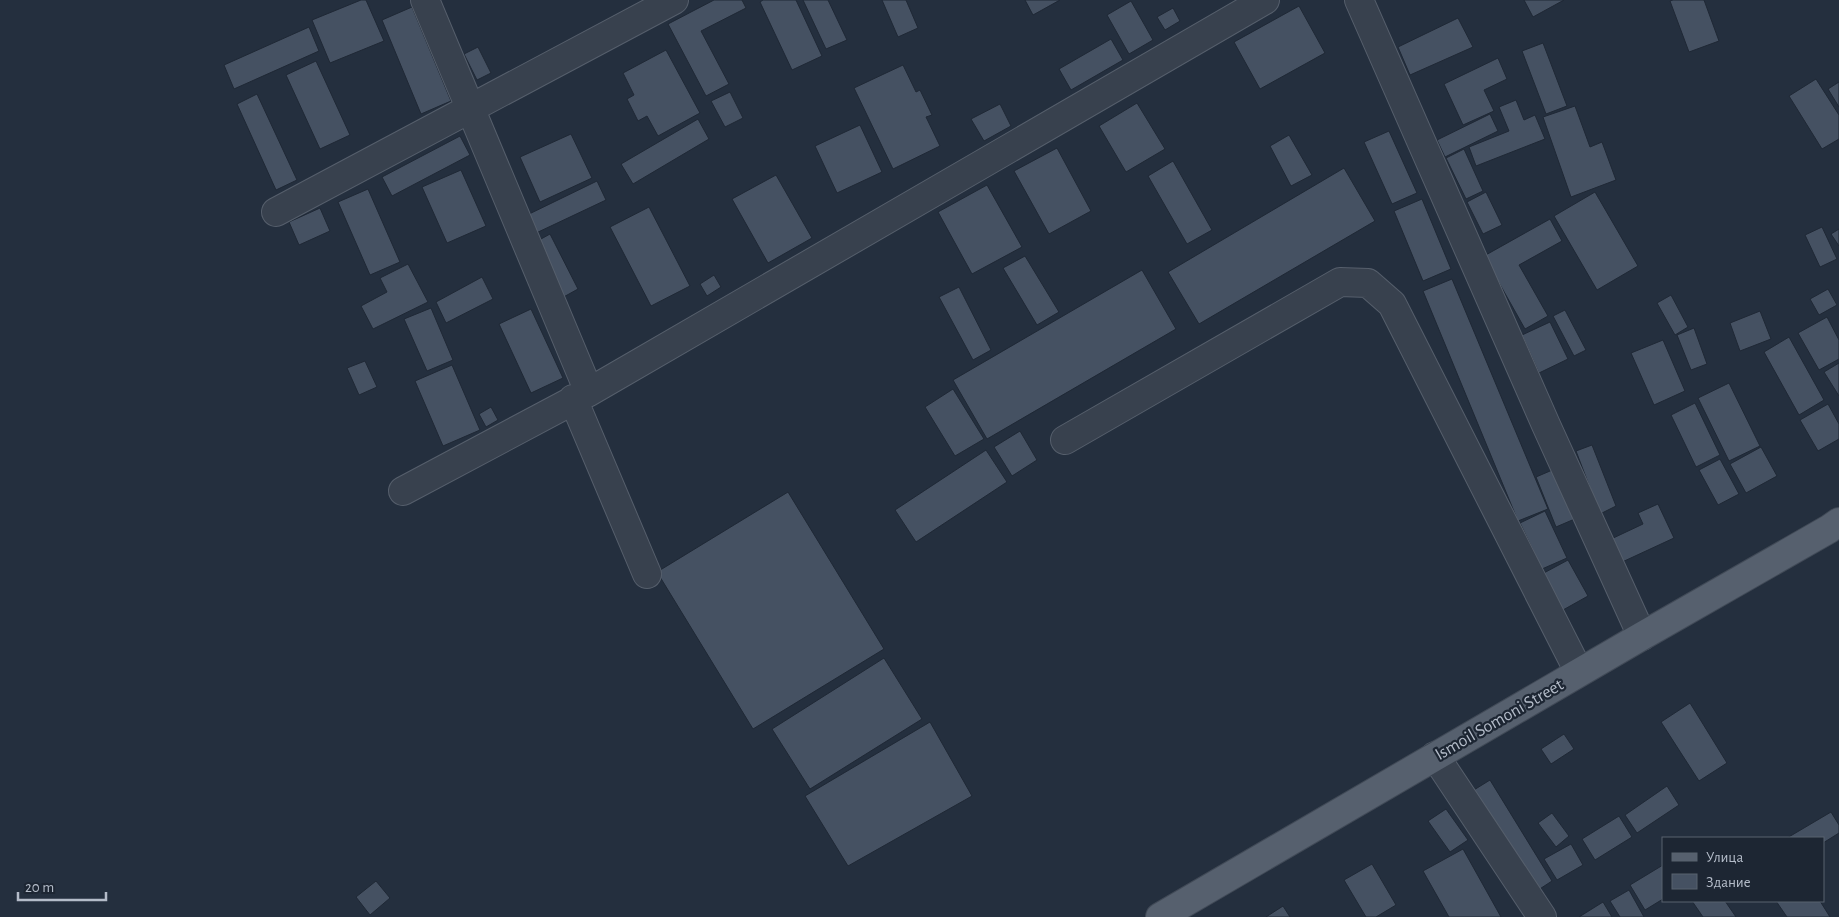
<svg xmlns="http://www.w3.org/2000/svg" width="1839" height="917" viewBox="0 0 1839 917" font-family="'Alegreya Sans',sans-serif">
<rect width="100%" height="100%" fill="#242f3e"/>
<!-- building -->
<path fill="#455162" stroke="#1f2835" d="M361,0h5l18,41 -54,22 -18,-43z
M714,0h28l4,8 -45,23 28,53 -23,12 -38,-72z
M763,0h33l26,56 -30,14 -32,-68z
M803,0h25l19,40 -21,9z
M882,0h24l12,28 -20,9z
M1025,0h35l-27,15z
M1524,0h40l-31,17z
M1673,0h31l15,41 -30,11 -19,-51z
M1131,1l22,39 -24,14 -22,-39z
M1299,6l26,47 -65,36 -26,-47z
M412,7l39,94 -30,13 -39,-94z
M1173,8l7,13 -15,9 -8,-13z
M1458,18l15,29 -63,28 -12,-28z
M309,27l10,24 -85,38 -10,-24z
M1111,39l12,21 -52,30 -12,-21z
M1543,43l24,63 -21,8 -24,-63z
M478,47l13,26 -14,7 -13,-26z
M666,50l34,63 -42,23 -11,-20 -9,5 -11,-22 7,-4 -11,-22z
M1498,58l9,21 -23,11 10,21 -31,14 -19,-41z
M316,61l34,74 -30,14 -34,-74z
M903,65l13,27 4,-2 12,25 -6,2 14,29 -47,23 -39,-81z
M1816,79l23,36v24l-17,10 -33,-53z
M1839,82v25l-11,-18z
M730,92l13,26 -18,9 -14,-26z
M257,94l40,86 -21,10 -39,-86z
M1516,100l8,20 11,-5 10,24 -69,27 -7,-19 40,-16 -10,-24z
M1137,103l28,46 -39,23 -27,-46z
M1000,104l11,22 -27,15 -13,-22z
M1575,106l15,41 12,-5 14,38 -45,17 -28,-80z
M1490,114l8,17 -53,26 -8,-17z
M698,119l11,20 -76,45 -12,-20z
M860,125l22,47 -45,21 -22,-47z
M1389,131l28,62 -25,11 -28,-62z
M571,134l21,44 -52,24 -20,-45z
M1289,135l23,40 -21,11 -21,-40z
M460,136l10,19 -78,41 -10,-19z
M1057,148l34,63 -42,23 -35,-63z
M1464,149l19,42 -17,8 -20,-41z
M1173,161l39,69 -25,14 -39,-68z
M1344,168l31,53 -176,103 -31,-52z
M461,170l25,56 -39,17 -25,-56z
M776,175l36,63 -44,25 -36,-64z
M597,181l9,19 -72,34 -9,-18z
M987,185l35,62 -50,27 -34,-62z
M368,189l32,73 -30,13 -32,-73z
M1486,192l16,33 -19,9 -16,-32z
M1595,192l43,74 -41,24 -43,-74z
M1422,199l29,70 -28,12 -29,-70z
M649,207l41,79 -39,20 -41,-79z
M320,208l10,23 -31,14 -10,-23z
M1550,219l12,22 -43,24 29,51 -23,13 -41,-73z
M1822,227l15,32 -17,8 -15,-32z
M1839,229v17l-8,-12z
M550,234l28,55 -18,10 -28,-55z
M1025,256l34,56 -22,13 -34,-57z
M408,264l20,38 -55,27 -12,-23 26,-14 -7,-14z
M1142,270l34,59 -189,110 -34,-59z
M714,275l7,12 -14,9 -7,-12z
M482,277l11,22 -47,24 -10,-21z
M1452,279l96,230 -30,12 -95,-230z
M959,287l32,63 -18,10 -34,-63z
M1828,289l9,16 -18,10 -9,-16z
M1671,295l17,32 -13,8 -18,-32z
M431,308l22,52 -26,11 -23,-52z
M531,309l32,69 -32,15 -32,-69z
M1565,310l21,40 -12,6 -21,-40z
M1760,311l11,28 -31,12 -10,-28z
M1827,317l12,23v19l-20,11 -21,-37z
M1550,322l18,37 -29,14 -17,-38z
M1694,328l13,36 -16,6 -14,-35z
M1789,337l35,63 -25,15 -35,-63z
M1663,340l22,51 -31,14 -23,-52z
M365,361l12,26 -18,8 -12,-27z
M1839,363v33l-15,-24z
M452,365l28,65 -37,16 -28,-65z
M1729,383l31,63 -31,15 -31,-63z
M953,389l31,50 -29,17 -30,-49z
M1695,403l25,52 -24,12 -25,-52z
M1828,404l11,20v15l-21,12 -18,-31z
M491,407l7,13 -12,7 -7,-13z
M1020,431l17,29 -25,16 -18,-29z
M1592,445l24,61 -16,8 -24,-63z
M1761,447l16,29 -31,17 -16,-29z
M986,450l21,32 -91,60 -21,-32z
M1720,459l19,35 -21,11 -19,-35z
M1557,468l20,50 -21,9 -20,-50z
M788,492l96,157 -131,80 -96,-157z
M1658,504l16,34 -54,25 -11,-23 34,-16 -5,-11z
M1545,511l22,47 -25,11 -22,-46z
M1568,560l20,36 -25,14 -21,-36z
M884,658l38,61 -112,70 -38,-60z
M1690,703l37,60 -28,18 -38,-59z
M930,722l42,74 -124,70 -43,-70z
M1564,734l10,15 -23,15 -10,-15z
M1490,780l62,101 -20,13 -63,-101z
M1667,786l12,19 -42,28 -12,-18z
M1446,809l22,31 -18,12 -22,-31z
M1831,812l8,13v8l-16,10v-5h-36z
M1552,813l17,23 -13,11 -18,-24z
M1619,816l13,21 -37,23 -13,-21z
M1571,844l12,21 -26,15 -13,-21z
M1463,849l38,68h-52l-26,-46z
M1372,864l24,41 -20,12h-10l-22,-37z
M1663,865v34l-18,11 -15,-25z
M376,881l14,17 -20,17 -14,-18z
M1629,890l15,27h-24l-10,-16z
M1692,901h33l11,16h-33z
M1776,901h44l10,16h-43z
M1603,902l9,15h-33z
M1283,906l7,11h-24z"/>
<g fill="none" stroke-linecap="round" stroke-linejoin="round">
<!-- minor casing -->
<g stroke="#565f6c" stroke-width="30">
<path id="minor" d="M425,0l164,392
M1359,0l187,425 96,211
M276,212l398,-212
M573,399l74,175
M1065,440l275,-158 28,1 24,21 187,368
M403,491l186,-99 676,-392
M1435,756l107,161"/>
</g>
<!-- major casing -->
<g stroke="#414a57" stroke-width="30">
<path id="major" d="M1160,917l482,-281 187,-107 10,-7"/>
</g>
<!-- minor -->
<use href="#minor" stroke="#38414e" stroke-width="28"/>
<!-- major -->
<use href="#major" stroke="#56606e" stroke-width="28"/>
</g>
<g text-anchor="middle" stroke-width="4.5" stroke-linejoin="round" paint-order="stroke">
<!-- street labels -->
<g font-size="18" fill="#b4bcc9" stroke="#1d2633">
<text transform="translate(1499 719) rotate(-30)" y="6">Ismoil Somoni Street</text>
</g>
</g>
<!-- legend -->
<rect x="1662" y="837" width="162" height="65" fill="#1d2633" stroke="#59626f"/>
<rect x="1672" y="853" width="25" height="8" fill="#56606e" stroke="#59626f"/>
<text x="1706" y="862" font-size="15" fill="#b4bcc9">Улица</text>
<rect x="1672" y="874" width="25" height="15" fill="#455162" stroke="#59626f"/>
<text x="1706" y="887" font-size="15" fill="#b4bcc9">Здание</text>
<!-- scale -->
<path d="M18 892v8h88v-8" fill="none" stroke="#b4bcc9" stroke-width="2.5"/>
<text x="25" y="892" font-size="15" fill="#b4bcc9" stroke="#1d2633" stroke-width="4" paint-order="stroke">20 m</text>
</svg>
